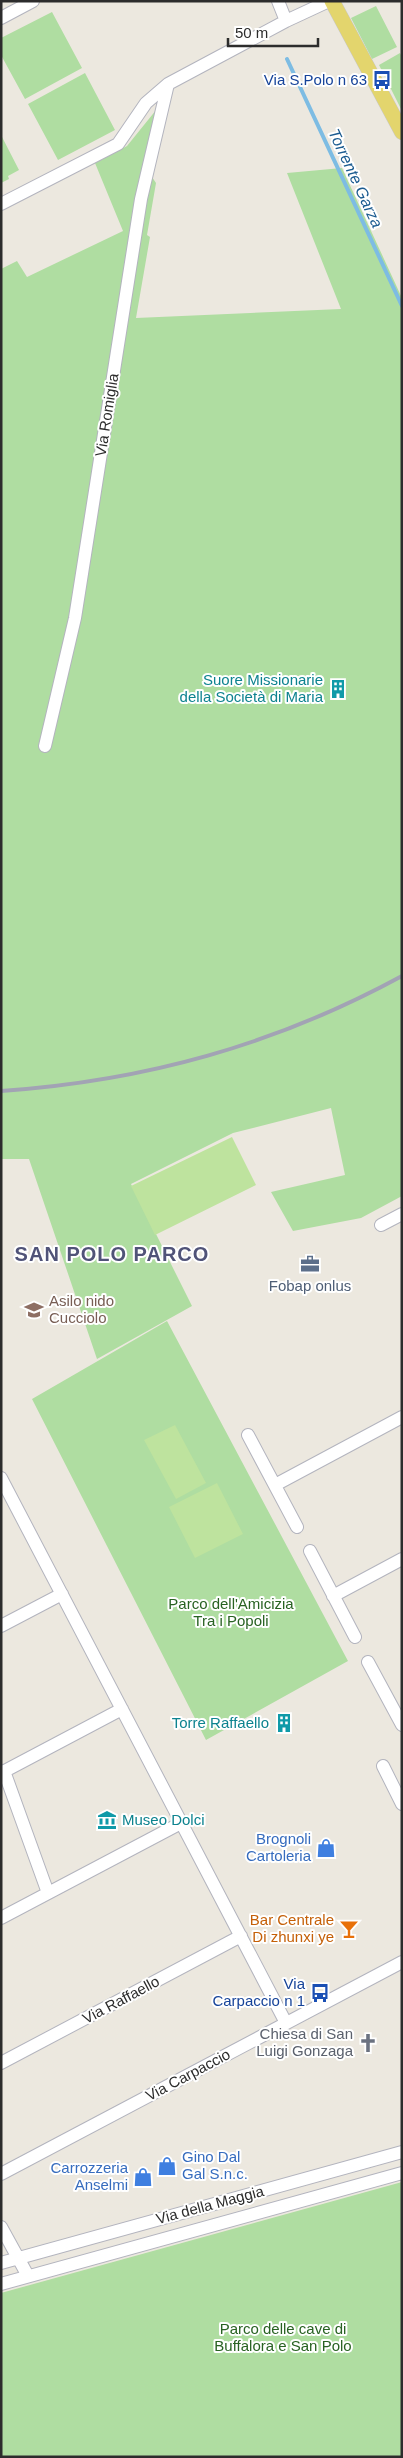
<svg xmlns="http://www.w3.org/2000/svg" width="403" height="2458" viewBox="0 0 403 2458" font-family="Arial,sans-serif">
<rect width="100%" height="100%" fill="#ece8df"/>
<!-- green -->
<path fill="#afdda1" d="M376,6l21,41 -25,12 -21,-41z
M52,12l30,56 -57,31 -24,-44v-17z
M400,53l2,4v54l-23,-46z
M85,73l30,57 -57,30 -30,-56z
M165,99l-17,72 8,12 -9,52 3,2 -14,81 205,-9 -54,-136 55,-5 60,130v898l-41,22 -68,13 -22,-39 74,-17 -14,-67 -98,25 -102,51 61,122 -95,53 -68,-200h-28v-890l16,-8 10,16 96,-46 -28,-68 32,-17z
M1,135l18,35 -11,6 1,3 -8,4z
M167,1321l181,340 -142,79 -174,-341z
M402,2182v275h-401v-164z"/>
<!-- pitch -->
<path fill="#bee39e" d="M232,1137l24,48 -101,50 -24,-49z
M175,1425l31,58 -30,16 -32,-59z
M217,1483l26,51 -48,24 -26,-51z"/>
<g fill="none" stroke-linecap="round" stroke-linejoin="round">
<!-- stream -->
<path stroke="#7dbce3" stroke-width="4" d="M287,59l115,247"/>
<!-- minor casing -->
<g stroke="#b3b4be" stroke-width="14">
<path id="minor" d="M278,1l8,20
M1,18l32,-17
M1,204l117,-60 28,-41 22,-19 118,-63 43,-20
M45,746l30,-128 66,-419 27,-115
M381,1225l21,-11
M248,1435l49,92
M1,1478l285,545
M275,1485l127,-68
M310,1551l45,86
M333,1596l69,-37
M1,1626l61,-32
M368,1662l34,63
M383,1766l19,38
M4,1771l44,122
M1,1773l121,-64
M1,1918l180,-95
M1,2063l240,-127
M1,2174l401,-212
M1,2227l27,49
M1,2263l401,-111
M1,2284l401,-111"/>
</g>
<!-- major casing -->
<g stroke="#c8c8c8" stroke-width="16">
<path id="major" d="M332,1l70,131"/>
</g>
<!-- minor -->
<use href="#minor" stroke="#fff" stroke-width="12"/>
<!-- major -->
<use href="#major" stroke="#e3d56d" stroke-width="15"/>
<!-- rail -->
<path stroke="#a2a3b4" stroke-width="4" d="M1,1091c144,-10 274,-46 401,-115"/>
</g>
<!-- icons -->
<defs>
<g id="bus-bare" transform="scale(1.5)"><path d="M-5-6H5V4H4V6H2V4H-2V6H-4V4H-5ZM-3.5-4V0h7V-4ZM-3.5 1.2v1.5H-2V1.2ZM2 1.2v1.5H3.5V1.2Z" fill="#1a4fb4" stroke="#fff" stroke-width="2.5" paint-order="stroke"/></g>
<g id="building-bare" transform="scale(1.5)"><path d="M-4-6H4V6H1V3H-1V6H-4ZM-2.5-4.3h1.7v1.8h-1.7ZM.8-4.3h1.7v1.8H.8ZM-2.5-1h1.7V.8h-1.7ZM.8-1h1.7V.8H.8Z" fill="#0f9aa8" stroke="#fff" stroke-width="2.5" paint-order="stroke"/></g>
<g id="office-bare" transform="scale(1.5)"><path d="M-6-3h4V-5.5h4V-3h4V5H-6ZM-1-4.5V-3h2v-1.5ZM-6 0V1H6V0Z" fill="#5c6f8a" stroke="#fff" stroke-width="2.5" paint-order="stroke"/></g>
<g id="school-bare" transform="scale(1.5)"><path d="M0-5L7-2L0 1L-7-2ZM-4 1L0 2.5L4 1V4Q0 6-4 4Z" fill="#8d6e63" stroke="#fff" stroke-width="2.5" paint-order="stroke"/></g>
<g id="museum-bare" transform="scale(1.5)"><path d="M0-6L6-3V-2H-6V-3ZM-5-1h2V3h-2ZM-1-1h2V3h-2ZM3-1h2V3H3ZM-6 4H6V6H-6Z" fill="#0f9aa8" stroke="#fff" stroke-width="2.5" paint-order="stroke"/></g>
<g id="shop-bare" transform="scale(1.5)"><path d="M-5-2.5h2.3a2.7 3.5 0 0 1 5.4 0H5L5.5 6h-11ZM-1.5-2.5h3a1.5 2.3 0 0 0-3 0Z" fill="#3f7fe0" stroke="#fff" stroke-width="2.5" paint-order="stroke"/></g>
<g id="bar-bare" transform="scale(1.5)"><path d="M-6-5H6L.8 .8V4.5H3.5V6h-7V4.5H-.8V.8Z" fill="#e8710a" stroke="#fff" stroke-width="2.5" paint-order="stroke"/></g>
<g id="church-bare" transform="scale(1.5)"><path d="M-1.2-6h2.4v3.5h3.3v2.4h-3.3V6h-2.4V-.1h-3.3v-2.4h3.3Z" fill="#6b7280" stroke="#fff" stroke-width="2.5" paint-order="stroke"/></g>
</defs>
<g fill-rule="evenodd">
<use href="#bus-bare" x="382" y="80"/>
<use href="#building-bare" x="338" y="689"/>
<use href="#office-bare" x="310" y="1264"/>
<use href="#school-bare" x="34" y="1310"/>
<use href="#building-bare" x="284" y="1723"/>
<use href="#museum-bare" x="107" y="1820"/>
<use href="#shop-bare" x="326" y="1848"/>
<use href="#bar-bare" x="349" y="1929"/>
<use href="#bus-bare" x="320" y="1993"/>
<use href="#church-bare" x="368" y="2043"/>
<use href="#shop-bare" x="167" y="2166"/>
<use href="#shop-bare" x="143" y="2177"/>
</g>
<g text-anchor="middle" stroke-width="4" stroke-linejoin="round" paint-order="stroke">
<!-- transit labels -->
<g font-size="15" fill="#164399" stroke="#fff" text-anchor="end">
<text x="367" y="85">Via S.Polo n 63</text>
<text x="305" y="1989">Via<tspan x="305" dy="17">Carpaccio n 1</tspan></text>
</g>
<!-- street labels -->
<g font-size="15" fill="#2c2c2c" stroke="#fff">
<text transform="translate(107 415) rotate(-81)" y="5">Via Romiglia</text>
<text transform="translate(121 2000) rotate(-28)" y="5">Via Raffaello</text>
<text transform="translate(188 2075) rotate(-28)" y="5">Via Carpaccio</text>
<text transform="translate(210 2205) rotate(-15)" y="5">Via della Maggia</text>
</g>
<!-- culture labels -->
<g font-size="15" fill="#0d838f" stroke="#fff" text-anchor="end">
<text x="323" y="685">Suore Missionarie<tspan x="323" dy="17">della Società di Maria</tspan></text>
<text x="269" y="1728">Torre Raffaello</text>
<text x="122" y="1825" text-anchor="start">Museo Dolci</text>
</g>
<!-- service labels -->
<g font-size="15" fill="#4e5e75" stroke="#fff">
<text x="310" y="1291">Fobap onlus</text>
</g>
<!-- education labels -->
<g font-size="15" fill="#785e54" stroke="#fff" text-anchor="start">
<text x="49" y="1306">Asilo nido<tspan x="49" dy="17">Cucciolo</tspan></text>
</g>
<!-- park labels -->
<g font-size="15" fill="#286222" stroke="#fff">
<text x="231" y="1609">Parco dell'Amicizia<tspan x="231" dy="17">Tra i Popoli</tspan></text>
<text x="283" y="2334">Parco delle cave di<tspan x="283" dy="17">Buffalora e San Polo</tspan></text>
</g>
<!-- shop labels -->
<g font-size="15" fill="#366cbe" stroke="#fff" text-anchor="end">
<text x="311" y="1844">Brognoli<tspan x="311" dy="17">Cartoleria</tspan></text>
<text x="182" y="2162" text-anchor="start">Gino Dal<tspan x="182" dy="17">Gal S.n.c.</tspan></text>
<text x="128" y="2173">Carrozzeria<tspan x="128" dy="17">Anselmi</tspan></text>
</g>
<!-- food labels -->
<g font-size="15" fill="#c56008" stroke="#fff" text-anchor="end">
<text x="334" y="1925">Bar Centrale<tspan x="334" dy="17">Di zhunxi ye</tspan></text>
</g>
<!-- worship labels -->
<g font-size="15" fill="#5b616d" stroke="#fff" text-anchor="end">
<text x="353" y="2039">Chiesa di San<tspan x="353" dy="17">Luigi Gonzaga</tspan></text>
</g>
<!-- water labels -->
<g font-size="16" font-style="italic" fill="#1b5b90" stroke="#fff">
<text transform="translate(356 178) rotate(65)" y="6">Torrente Garza</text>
</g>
<!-- district labels -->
<g font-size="20" font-weight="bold" letter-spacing="1" fill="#505378" stroke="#fff">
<text x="112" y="1261">SAN POLO PARCO</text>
</g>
</g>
<!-- border -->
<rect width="403" height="2458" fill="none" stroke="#2c2c2c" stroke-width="5"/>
<!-- scale -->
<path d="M228 38v8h90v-8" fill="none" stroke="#2c2c2c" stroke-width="2.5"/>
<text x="235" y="38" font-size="15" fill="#2c2c2c" stroke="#ffffff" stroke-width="4" paint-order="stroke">50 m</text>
</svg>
